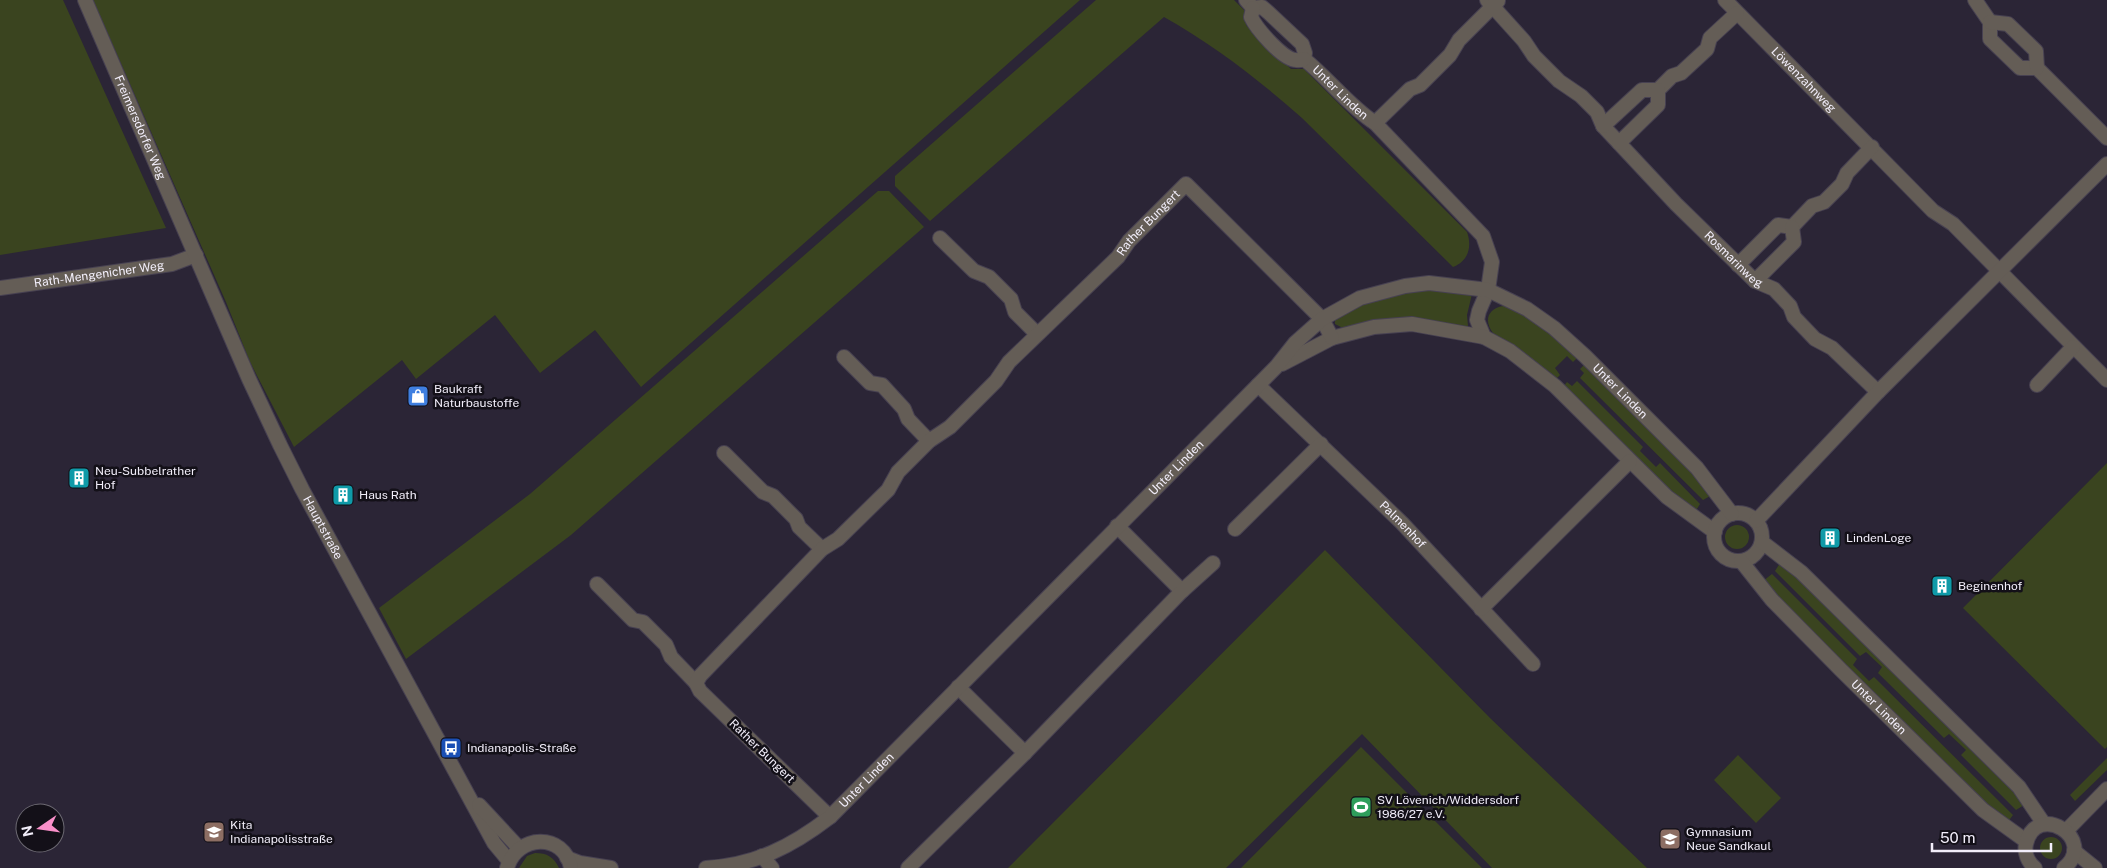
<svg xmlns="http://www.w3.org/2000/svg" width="2107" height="868" viewBox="0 0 2107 868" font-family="'Public Sans',sans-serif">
<rect width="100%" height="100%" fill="#2b2536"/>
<!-- green -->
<path fill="#3a441f" d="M0,0h63l103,228 -166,27z
M93,0h987l-439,387 -46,-57 -55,43 -45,-58 -79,64 -14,-19 -108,87 -44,-85 -24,-60z
M1096,0h138l12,12v13l45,44h13l163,163c5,14 2,29 -14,35l-151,-149c-43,-38 -88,-73 -138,-101l-234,204 -35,-35v-10z
M878,191h11l35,36 -353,308 -165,124 -27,-51 151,-114z
M1415,290h25l32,4 -5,21 1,11 -2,2h-123l-8,-4v-6l30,-16z
M1503,306c30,6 52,31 75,51l-5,5 -6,-6 -12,12 5,7 -4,4 -63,-46c-9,-12 -6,-24 10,-27z
M1585,364l109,110 18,21 -9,5 -123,-122 4,-5 -4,-4z
M1577,381l66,66 -3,4 16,16 4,-4 40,41 -5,8 -10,-6 -122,-119 4,-5 5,4z
M2107,463v284l-2,2 -142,-141z
M1725 537a12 12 0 1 1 24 0a12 12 0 1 1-24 0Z
M1325,550l165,168 157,150h-155l-130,-134 -136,134h-218z
M1780,563l11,7 219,218 14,17 -8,5 -55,-55 5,-5 -17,-16 -5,4 -66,-65 4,-6 -16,-15 -6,4 -85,-85z
M1772,574l85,85 -4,6 16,16 5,-4 139,138 -6,8 -10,-7 -221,-217 -13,-18z
M1361,747l121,121h-241z
M1738,755l43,43 -25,25 -42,-43z
M2107,758v12l-32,31 -5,-6z
M2040 848a11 11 0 1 1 22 0a11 11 0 1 1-22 0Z
M535,853c12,0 19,4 24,15h-40l8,-12z"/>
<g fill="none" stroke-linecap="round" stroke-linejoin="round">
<!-- minor casing -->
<g stroke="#474151" stroke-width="16">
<g id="minor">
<path id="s1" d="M1246,0l7,8 9,-1 7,6 33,31 3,9 -1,6c25,20 45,47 71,64l108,113 9,26 -4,28 -9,21 -2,9 7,17"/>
<path id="s2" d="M1487,0l37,41 10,15 25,25 22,15 16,16 6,14 73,78 79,77 19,8 16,17 4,11 21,22 17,9 46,44"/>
<path id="s3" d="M1725,0l208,211 20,13 154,156"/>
<path d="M1975,0l15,22v17l30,29h17l70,70"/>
<path d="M1253,8l-2,9c5,11 32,43 45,43 3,1 5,0 8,-1"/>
<path d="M1990,22l18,2 28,27 1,17"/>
<path d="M1375,123l35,-34 10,-4 30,-30 9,-15 39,-39"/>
<path d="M1603,126l39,-36h16l14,-14 9,-3 26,-24 3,-11 27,-25"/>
<path d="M1619,143l39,-38v-15"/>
<path d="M940,238l34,33 15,6 22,22 4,13 22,22"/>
<path d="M1738,265l40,-40 14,2 20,-21 12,-4 18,-18 5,-11 25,-26"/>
<path d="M1755,281l39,-39 -2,-15"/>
<path id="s4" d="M0,288l172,-24 24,-9"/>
<path d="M844,357l26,26 12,2 22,24 4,10 21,22"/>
<path d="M1282,364l50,-26 42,-11 38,-3 72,13 26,14 45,35 112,111 48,35"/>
<path id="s5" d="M1258,385l144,138 131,141"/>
<path d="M2037,385l36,-38"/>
<path d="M724,453l39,39 10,4 23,23 3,8 23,22"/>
<circle cx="1738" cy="537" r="24"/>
<path d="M1756,521l122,-129 229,-228"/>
<path d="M1117,526l65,65"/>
<path d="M1235,529l86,-85"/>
<path d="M1762,542l39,30 218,215 25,37"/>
<path id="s6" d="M1741,561l31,39 69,70 142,140 43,31"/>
<path d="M597,584l36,36 10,2 23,23 5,12 25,26"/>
<path d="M1481,609l149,-148"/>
<path d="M958,687l67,66"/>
<path id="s7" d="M830,817l-130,-126 -4,-8 4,-7 122,-127 16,-10 50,-49 10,-18 31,-31 21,-14 46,-46 13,-19 109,-105 11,-16 57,-57 136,135 10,19"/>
<path d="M2066,831l41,-42"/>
<path d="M2074,851l21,17"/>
<path d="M762,856l10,12"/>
<path d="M567,858l13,5 31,5"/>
<path id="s8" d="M706,868c49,-3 85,-21 124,-51l446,-450 19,-24 27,-24 38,-21 45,-12 24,-3 59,7 39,19 27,19 31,28 112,112 35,46"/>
<path d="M908,868l117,-115 157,-162 31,-28"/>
<path d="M2035,868c-7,-6 -11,-15 -9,-24 10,-44 73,-5 38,24"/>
</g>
</g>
<!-- tertiary casing -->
<g stroke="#474151" stroke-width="16">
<g id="tertiary">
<path id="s9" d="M85,0l164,379 31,66 22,44 192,354 15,18"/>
<path d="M479,805l40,43"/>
<path d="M507,868c10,-34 57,-36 64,0"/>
</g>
</g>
<!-- minor -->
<use href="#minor" stroke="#645d56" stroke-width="14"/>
<!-- tertiary -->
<use href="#tertiary" stroke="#645d56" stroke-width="14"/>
</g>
<!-- icons -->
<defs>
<g id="shop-square" transform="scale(1.125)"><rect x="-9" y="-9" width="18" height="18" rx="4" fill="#3f7fe0" stroke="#131018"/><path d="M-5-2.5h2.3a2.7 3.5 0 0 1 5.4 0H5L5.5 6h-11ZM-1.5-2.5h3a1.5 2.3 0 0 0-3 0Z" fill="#fff"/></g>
<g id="building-square" transform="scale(1.125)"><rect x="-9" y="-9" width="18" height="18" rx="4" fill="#0f9aa8" stroke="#131018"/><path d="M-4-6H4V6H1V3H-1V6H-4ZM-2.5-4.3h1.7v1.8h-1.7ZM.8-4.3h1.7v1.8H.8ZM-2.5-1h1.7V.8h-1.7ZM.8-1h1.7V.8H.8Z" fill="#fff"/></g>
<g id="bus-square" transform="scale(1.125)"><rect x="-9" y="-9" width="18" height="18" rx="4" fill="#1a4fb4" stroke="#131018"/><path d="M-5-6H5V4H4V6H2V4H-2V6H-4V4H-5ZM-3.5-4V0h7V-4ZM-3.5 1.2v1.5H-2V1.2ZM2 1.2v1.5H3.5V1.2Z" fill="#fff"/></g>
<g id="stadium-square" transform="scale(1.125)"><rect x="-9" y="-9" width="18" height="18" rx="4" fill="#2e9e5b" stroke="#131018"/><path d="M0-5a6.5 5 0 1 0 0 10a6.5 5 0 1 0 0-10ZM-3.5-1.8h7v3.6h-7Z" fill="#fff"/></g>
<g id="school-square" transform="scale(1.125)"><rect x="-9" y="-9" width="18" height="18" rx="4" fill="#8d6e63" stroke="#131018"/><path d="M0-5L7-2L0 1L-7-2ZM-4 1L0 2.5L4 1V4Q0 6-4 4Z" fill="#fff"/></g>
</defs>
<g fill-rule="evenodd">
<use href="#shop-square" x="418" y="396"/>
<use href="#building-square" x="79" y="478"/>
<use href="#building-square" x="343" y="495"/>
<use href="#building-square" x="1830" y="538"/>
<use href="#building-square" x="1942" y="586"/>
<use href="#bus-square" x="451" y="748"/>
<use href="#stadium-square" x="1361" y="807"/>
<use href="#school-square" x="214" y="832"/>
<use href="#school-square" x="1670" y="839"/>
</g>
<g text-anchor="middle" stroke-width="5" stroke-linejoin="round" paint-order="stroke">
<!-- street labels -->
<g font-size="12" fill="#f2eefa" stroke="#131018">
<text dy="4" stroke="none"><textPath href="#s3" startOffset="112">Löwenzahnweg</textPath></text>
<text dy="4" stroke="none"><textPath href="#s1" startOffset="139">Unter Linden</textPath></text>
<text dy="4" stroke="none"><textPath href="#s9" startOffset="139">Freimersdorfer Weg</textPath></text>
<text dy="4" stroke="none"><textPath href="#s7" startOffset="838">Rather Bungert</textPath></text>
<text dy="4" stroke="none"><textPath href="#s2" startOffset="360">Rosmarinweg</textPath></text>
<text dy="4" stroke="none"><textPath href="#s4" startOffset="100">Rath-Mengenicher Weg</textPath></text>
<text dy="4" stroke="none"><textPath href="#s8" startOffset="1178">Unter Linden</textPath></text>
<text dy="4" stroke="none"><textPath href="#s8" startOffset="628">Unter Linden</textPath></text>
<text dy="4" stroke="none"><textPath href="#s5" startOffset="201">Palmenhof</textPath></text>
<text dy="4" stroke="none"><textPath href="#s9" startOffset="579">Hauptstraße</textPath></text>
<text dy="4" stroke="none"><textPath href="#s6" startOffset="201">Unter Linden</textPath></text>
<text transform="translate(762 751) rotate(44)" y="4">Rather Bungert</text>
<text dy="4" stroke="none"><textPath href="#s8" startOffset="188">Unter Linden</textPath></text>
</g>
<!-- poi labels -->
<g font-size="12" fill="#f2eefa" stroke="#131018" text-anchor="start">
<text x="434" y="393">Baukraft<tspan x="434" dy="14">Naturbaustoffe</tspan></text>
<text x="95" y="475">Neu-Subbelrather<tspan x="95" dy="14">Hof</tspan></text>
<text x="359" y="499">Haus Rath</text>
<text x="1846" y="542">LindenLoge</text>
<text x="1958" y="590">Beginenhof</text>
<text x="467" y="752">Indianapolis-Straße</text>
<text x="1377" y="804">SV Lövenich/Widdersdorf<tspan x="1377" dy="14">1986/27 e.V.</tspan></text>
<text x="230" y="829">Kita<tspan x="230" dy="14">Indianapolisstraße</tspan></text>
<text x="1686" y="836">Gymnasium<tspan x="1686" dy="14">Neue Sandkaul</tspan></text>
</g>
</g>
<!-- north arrow -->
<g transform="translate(40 828) rotate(257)"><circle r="24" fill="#131018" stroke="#6c6972"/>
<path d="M0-4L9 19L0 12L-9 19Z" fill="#f98fc9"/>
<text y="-8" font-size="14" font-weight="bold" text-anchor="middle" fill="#f2eefa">N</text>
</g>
<!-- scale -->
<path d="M1932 843v8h119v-8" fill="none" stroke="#f2eefa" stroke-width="2.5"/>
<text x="1940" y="843" font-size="15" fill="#f2eefa" stroke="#131018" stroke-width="4" paint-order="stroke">50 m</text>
</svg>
